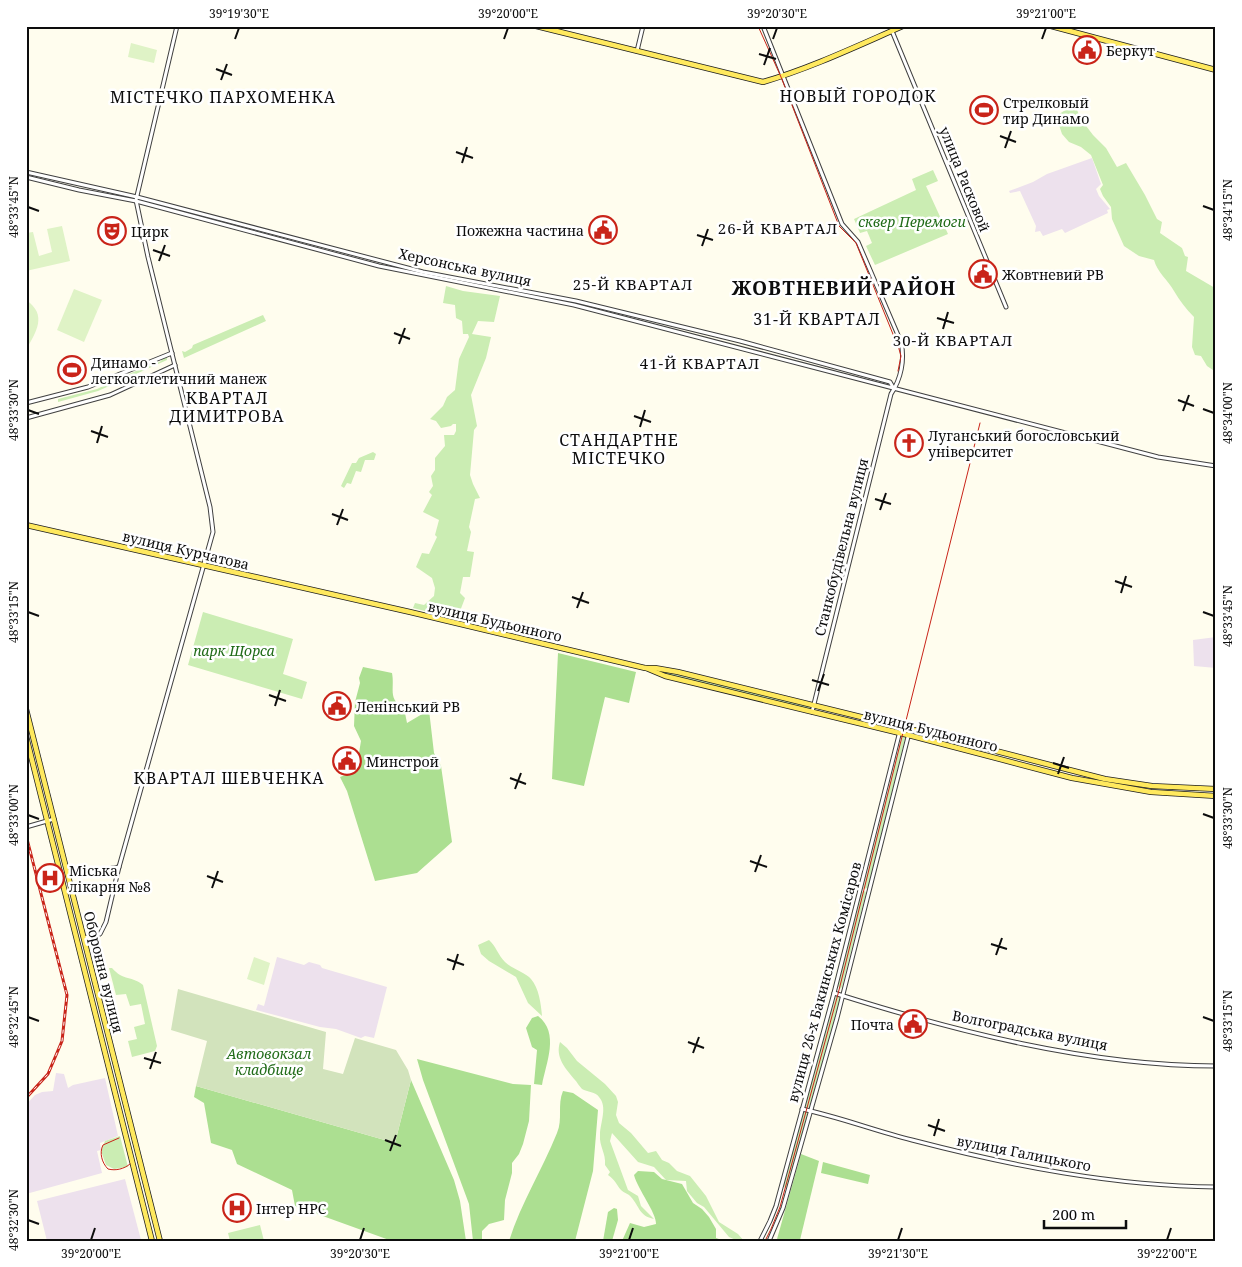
<svg xmlns="http://www.w3.org/2000/svg" width="1242" height="1267" font-family="'Noto Serif',serif">
<style>
.industrial{fill:#ede1ed}
.green{fill:#cbedb3}
.forest{fill:#acdf91}
.cemetery{fill:#d2e3bc}
.pitch{fill:#dff3c6}
.lines{fill:none;stroke-linecap:round;stroke-linejoin:round}
.minor-casing{stroke:#404040;stroke-width:5}
.major-casing{stroke:#1e1e1e;stroke-width:6}
.minor{stroke:#fff;stroke-width:3}
.major{stroke:#ffe95e;stroke-width:4.5}
.tram{stroke:#c92419;stroke-width:1}
.rail-casing{stroke:#c92419;stroke-width:3}
.rail{stroke:#fff;stroke-width:1;stroke-dasharray:4;stroke-linecap:butt}
.ticks{fill:none;stroke:#0d0d0d;stroke-width:2}
.labels{text-anchor:middle;dominant-baseline:central;stroke-width:5;stroke-linejoin:round;paint-order:stroke}
.poi-label{font-size:14px;fill:#0d0d0d;stroke:#fff;text-anchor:start}
.street-label{font-size:14px;fill:#0d0d0d;stroke:#fff}
.park-label{font-size:14px;font-style:italic;fill:#206b18;stroke:#fff}
.neighbourhood-label{font-size:15px;letter-spacing:1px;fill:#0d0d0d;stroke:#fff}
.quarter-label{font-size:16px;letter-spacing:1px;fill:#0d0d0d;stroke:#fff}
.district-label{font-size:19px;font-weight:bold;letter-spacing:1px;fill:#0d0d0d;stroke:#fff}
.neatline{fill:none;stroke:#0d0d0d;stroke-width:2}
.ticks-label{font-size:12px;text-anchor:middle;fill:#0d0d0d}
</style>
<rect width="100%" height="100%" fill="#fffdee"/>
<g class="industrial">
<path d="M1092,158L1101,184L1096,189L1099,196L1110,209L1107,210L1108,213L1065,233L1062,229L1043,236L1040,231L1035,232L1036,226L1020,191L1010,193L1009,191L1033,182L1047,174Z"/>
<path d="M1216,637V668L1194,666L1193,640Z"/>
<path d="M277,957L304,965L309,962L320,965L322,968L387,987L374,1038L365,1036L361,1038L336,1029L320,1027L256,1010L258,1004L264,1006Z"/>
<path d="M56,1073L64,1074L68,1088L73,1085L105,1078L118,1136L100,1143L101,1150L97,1151L102,1173L26,1194V1105L35,1095L42,1092L53,1091Z"/>
<path d="M125,1179L141,1240L47,1241L37,1201Z"/>
</g>
<g class="green">
<path d="M1075,104L1080,118L1093,135L1106,148L1117,167L1126,163L1145,195L1157,219L1162,222L1160,233L1182,248L1185,256L1188,257L1186,271L1215,288L1216,372L1207,366L1201,356L1195,355L1192,347L1194,317C1186,309 1180,301 1174,291C1168,280 1157,272 1154,260L1139,256L1124,246L1112,219L1111,207L1103,196L1100,189L1103,185L1091,155L1081,147L1069,142L1062,134L1056,116Z"/>
<path d="M933,170L938,181L926,186L948,234L875,265L866,246L872,243L867,231L860,233L854,219L916,190L912,179Z"/>
<path d="M446,286L463,291L500,296L494,322L478,321L472,334L491,337L486,358L471,395L477,426L474,430L470,475L473,484L480,498L475,499L469,527L471,532L467,551L474,552L470,577H463L460,593L465,598L457,619L413,608L415,603L424,605L434,596L435,588L432,578L416,567L422,553L429,554L437,537L435,535L439,520L423,512L432,495L429,492L433,486L431,476L435,470V458L445,446L444,435H454L456,431V424H453L451,426L441,428L436,421L430,419L443,406L447,397L455,390L459,359L469,337L468,334H463L462,321L456,318L455,305L443,303Z"/>
<path d="M263,315L266,321L184,358L182,351L185,352L192,348L193,345Z"/>
<path d="M167,357V360L98,391L58,402V399L97,389L153,363V365L161,361L162,358Z"/>
<path d="M373,452L376,454L374,460H365L361,472L356,471L351,484L347,483L344,488L341,486L352,463H356L359,458Z"/>
<path d="M203,612L293,639L283,674L307,682L302,699L188,665Z"/>
<path d="M652,669L809,706L810,708L808,709L672,676Z"/>
<path d="M902,736H904L905,739L868,888L863,889Z"/>
<path d="M865,891L866,893L842,987L840,989L838,986L862,892Z"/>
<path d="M489,940C496,946 498,955 505,962C512,969 526,973 531,979C539,988 541,1004 542,1016L528,1003L516,977L489,961L481,954L478,945Z"/>
<path d="M109,968H112C123,981 133,976 143,985L157,1046L155,1051L132,1057L128,1041L137,1039L134,1027L145,1024L141,1004L130,1006L126,994L116,995Z"/>
<path d="M836,996L840,997V999L810,1107L806,1108L805,1106Z"/>
<path d="M560,1042L567,1048L577,1061L605,1084L616,1096L618,1102L616,1115L619,1123L631,1133L648,1153L656,1151L662,1160L669,1163L677,1171L690,1176L706,1196L719,1222L738,1234L744,1241H738L729,1237L704,1207L697,1203L687,1191L686,1181L666,1180L654,1167L638,1162L612,1133L610,1141L628,1190L638,1196L641,1206L654,1219C639,1216 640,1207 631,1197C629,1194 624,1193 621,1190C616,1184 616,1181 608,1175L610,1172L605,1165C606,1153 599,1146 600,1135C600,1123 608,1107 599,1097C596,1092 587,1092 582,1089C579,1086 577,1082 575,1080C565,1068 555,1057 560,1042Z"/>
<path d="M804,1111L808,1112L788,1186L785,1188L783,1184Z"/>
<path d="M120,1136L128,1167L114,1169L106,1165L101,1151L105,1141Z"/>
<path d="M260,1225L264,1241H230L228,1233Z"/>
</g>
<g class="forest">
<path d="M558,653L636,672L629,703L605,697L584,786L552,779Z"/>
<path d="M363,667L392,673C395,689 387,699 404,708L407,723L429,710L434,753L441,766L452,842L417,873L375,881L347,791L340,777L356,771L361,741L354,726L355,702L360,683L359,678Z"/>
<path d="M538,1016C560,1033 546,1063 542,1085L534,1084L537,1050L532,1047L526,1028L532,1018Z"/>
<path d="M417,1059L513,1084L531,1085L529,1121L523,1144L519,1154L512,1163V1173L505,1200L504,1220L489,1224L482,1231V1241H473L469,1204L423,1080Z"/>
<path d="M411,1080L454,1180L460,1201L466,1241H392L295,1206L292,1190L237,1164L232,1150L211,1143L204,1103L194,1097L196,1086L395,1143Z"/>
<path d="M563,1091L573,1093L598,1110L593,1171L575,1241H509C521,1203 542,1170 557,1133C563,1119 557,1105 563,1091Z"/>
<path d="M801,1154L819,1161L800,1240L780,1241L777,1239Z"/>
<path d="M823,1162L870,1175L868,1184L821,1173Z"/>
<path d="M638,1171L654,1172L662,1179L682,1184L693,1203L702,1209L709,1217L716,1229V1238L725,1241H622L630,1223L644,1227L656,1224C656,1212 638,1190 634,1175Z"/>
<path d="M614,1208L617,1209L618,1220L612,1241H603L608,1212Z"/>
</g>
<path class="cemetery" d="M178,989L326,1032L323,1069L343,1074L355,1038L396,1050L408,1070L411,1080L395,1143L196,1086L207,1041L171,1030Z"/>
<g class="pitch">
<path d="M131,43L157,50L154,63L128,57Z"/>
<path d="M62,226L70,261L26,271V233L33,232L39,256L52,252L47,229Z"/>
<path d="M74,289L102,300L84,342L57,330Z"/>
<path d="M26,300C48,315 36,332 26,350Z"/>
<path d="M254,957L270,963L264,985L247,979Z"/>
</g>
<g class="lines">
<defs>
<g id="minor">
<path d="M763,26L842,224L858,242L901,342C905,360 901,379 891,394L812,712"/>
<path d="M892,31L1006,307"/>
<path d="M637,51L643,26"/>
<path d="M26,172L137,197L423,272L576,301L740,341L890,382L894,389"/>
<path d="M26,177L79,190L136,201L379,266L574,305L1158,457L1216,466"/>
<path d="M26,403L88,387L172,353"/>
<path d="M26,418L110,395L175,365"/>
<path d="M26,827L54,819"/>
<path d="M68,876L119,867"/>
<path d="M84,938L100,934L106,922L119,867L213,532L210,507L148,257L136,200L177,26"/>
<path d="M834,993C954,1031 1089,1066 1216,1066"/>
<path d="M802,1109C840,1117 875,1131 912,1140C1012,1166 1113,1186 1216,1187"/>
<path d="M760,1241L770,1221L776,1206L834,993L901,727"/>
<path d="M769,1241L783,1208L837,1018L910,729"/>
</g>
<g id="major">
<path d="M536,26L763,82C811,68 857,46 903,26"/>
<path d="M1051,26L1216,70"/>
<path d="M26,525L410,612L645,668H655L678,672L910,729L1105,779L1152,786L1216,789"/>
<path d="M646,668L665,676L912,736L1072,778L1151,792L1216,796"/>
<path d="M26,709L160,1241"/>
<path d="M26,736L152,1241"/>
</g>
</defs>
<use href="#minor" class="minor-casing"/>
<use href="#major" class="major-casing"/>
<use href="#minor" class="minor"/>
<use href="#major" class="major"/>
<g class="tram">
<path d="M758,26L781,77L839,226L856,243L899,349L901,356L898,371"/>
<path d="M119,1138L103,1145C99,1153 102,1163 108,1169C116,1171 124,1169 130,1164"/>
<path d="M765,1241L771,1229L780,1207L838,994L980,423"/>
</g>
<defs>
<path id="rail" d="M26,835L67,995L62,1041L48,1074L26,1098"/>
</defs>
<use href="#rail" class="rail-casing"/>
<use href="#rail" class="rail"/>
</g>
<path class="ticks" d="M235,39L239,28M504,39L508,28M773,39L777,28M1042,39L1046,28M759,54L776,59M764,65L770,48M216,69L232,75M221,80L227,64M1000,136L1016,142M1005,148L1011,131M456,152L473,158M462,163L467,147M1203,206L1214,210M28,207L39,211M697,235L713,240M702,246L708,229M153,250L170,256M159,261L165,245M937,318L954,323M943,329L948,312M394,333L410,339M399,344L405,328M1178,400L1194,406M1203,409L1214,413M28,410L39,414M1183,411L1189,395M634,416L651,422M640,427L645,410M91,431L108,437M97,443L102,426M875,499L891,504M880,510L886,493M332,514L348,520M337,525L343,509M1115,581L1132,587M1121,593L1126,576M572,597L589,603M577,608L583,592M28,612L39,616M1203,612L1214,616M812,680L829,685M818,691L824,674M269,695L286,701M275,706L280,690M1053,763L1069,768M1058,774L1064,757M510,778L526,784M515,789L521,773M1203,814L1214,818M28,815L39,819M750,861L767,867M755,872L761,855M207,876L223,882M212,888L218,871M991,944L1007,949M996,955L1002,938M447,959L464,965M453,970L458,954M28,1017L39,1021M1203,1017L1214,1021M688,1042L704,1048M693,1053L699,1037M144,1058L161,1063M150,1069L156,1052M928,1125L945,1131M934,1136L939,1119M385,1140L401,1146M390,1151L396,1135M28,1220L39,1224M91,1240L95,1228M360,1240L364,1228M629,1240L633,1228M898,1240L902,1228M1167,1240L1171,1228"/>
<defs>
<symbol id="civic-ring" viewBox="-11 -11 22 22"><circle r="9.5" fill="#fff" stroke="#c92419" stroke-width="1.5"/><path d="M-.6-6.5H3V-4.5H.6V-3L4-1V1h2V6H-6V1h2V-1L-.6-3ZM-1.2 2.5V6h2.4V2.5Z" fill="#c92419"/></symbol>
<symbol id="stadium-ring" viewBox="-11 -11 22 22"><circle r="9.5" fill="#fff" stroke="#c92419" stroke-width="1.5"/><path d="M0-5a6.5 5 0 1 0 0 10a6.5 5 0 1 0 0-10ZM-3.5-1.8h7v3.6h-7Z" fill="#c92419"/></symbol>
<symbol id="theatre-ring" viewBox="-11 -11 22 22"><circle r="9.5" fill="#fff" stroke="#c92419" stroke-width="1.5"/><path d="M-5-5.5Q0-4 5-5.5V0Q5 5 0 6Q-5 5-5 0ZM-3.3-2.5H-1v1.5H-3.3ZM1-2.5H3.3v1.5H1ZM-2.8 1Q0 5.5 2.8 1Z" fill="#c92419"/></symbol>
<symbol id="church-ring" viewBox="-11 -11 22 22"><circle r="9.5" fill="#fff" stroke="#c92419" stroke-width="1.5"/><path d="M-1.2-6h2.4v3.5h3.3v2.4h-3.3V6h-2.4V-.1h-3.3v-2.4h3.3Z" fill="#c92419"/></symbol>
<symbol id="hospital-ring" viewBox="-11 -11 22 22"><circle r="9.5" fill="#fff" stroke="#c92419" stroke-width="1.5"/><path d="M-5-5h3v3.5h4V-5h3V5h-3V1.5h-4V5h-3Z" fill="#c92419"/></symbol>
</defs>
<g fill-rule="evenodd">
<use href="#civic-ring" x="1071" y="34" width="32" height="32"/>
<use href="#stadium-ring" x="968" y="94" width="32" height="32"/>
<use href="#civic-ring" x="587" y="214" width="32" height="32"/>
<use href="#theatre-ring" x="96" y="215" width="32" height="32"/>
<use href="#civic-ring" x="967" y="258" width="32" height="32"/>
<use href="#stadium-ring" x="56" y="354" width="32" height="32"/>
<use href="#church-ring" x="893" y="427" width="32" height="32"/>
<use href="#civic-ring" x="321" y="690" width="32" height="32"/>
<use href="#civic-ring" x="331" y="745" width="32" height="32"/>
<use href="#hospital-ring" x="34" y="862" width="32" height="32"/>
<use href="#civic-ring" x="897" y="1008" width="32" height="32"/>
<use href="#hospital-ring" x="221" y="1192" width="32" height="32"/>
</g>
<g class="labels">
<g class="poi-label">
<text x="1106" y="50">Беркут</text>
<text x="1003" y="102">Стрелковый<tspan x="1003" dy="16">тир Динамо</tspan></text>
<text x="584" y="230" text-anchor="end">Пожежна частина</text>
<text x="131" y="231">Цирк</text>
<text x="1002" y="274">Жовтневий РВ</text>
<text x="91" y="362">Динамо -<tspan x="91" dy="16">легкоатлетичний манеж</tspan></text>
<text x="928" y="435">Луганський богословський<tspan x="928" dy="16">університет</tspan></text>
<text x="356" y="706">Ленінський РВ</text>
<text x="366" y="761">Минстрой</text>
<text x="69" y="870">Міська<tspan x="69" dy="16">лікарня №8</tspan></text>
<text x="894" y="1024" text-anchor="end">Почта</text>
<text x="256" y="1208">Інтер НРС</text>
</g>
<g class="street-label">
<text transform="translate(965 179) rotate(68)">улица Расковой</text>
<text transform="translate(465 267) rotate(12)">Херсонська вулиця</text>
<text transform="translate(841 547) rotate(-76)">Станкобудівельна вулиця</text>
<text transform="translate(186 550) rotate(13)">вулиця Курчатова</text>
<text transform="translate(495 621) rotate(13)">вулиця Будьонного</text>
<text transform="translate(931 730) rotate(14)">вулиця Будьонного</text>
<text transform="translate(104 972) rotate(76)">Оборонна вулиця</text>
<text transform="translate(824 982) rotate(-75)">вулиця 26-х Бакинських Комісаров</text>
<text transform="translate(1030 1030) rotate(11)">Волгоградська вулиця</text>
<text transform="translate(1024 1153) rotate(11)">вулиця Галицького</text>
</g>
<g class="park-label">
<text x="912" y="221">сквер Перемоги</text>
<text x="234" y="650">парк Щорса</text>
<text x="269" y="1053">Автовокзал<tspan x="269" dy="16">кладбище</tspan></text>
</g>
<g class="neighbourhood-label">
<text x="778" y="228">26-Й КВАРТАЛ</text>
<text x="633" y="284">25-Й КВАРТАЛ</text>
<text x="953" y="340">30-Й КВАРТАЛ</text>
<text x="700" y="363">41-Й КВАРТАЛ</text>
</g>
<g class="quarter-label">
<text x="858" y="96">НОВЫЙ ГОРОДОК</text>
<text x="223" y="97">МІСТЕЧКО ПАРХОМЕНКА</text>
<text x="817" y="319">31-Й КВАРТАЛ</text>
<text x="227" y="398">КВАРТАЛ<tspan x="227" dy="18">ДИМИТРОВА</tspan></text>
<text x="619" y="440">СТАНДАРТНЕ<tspan x="619" dy="18">МІСТЕЧКО</tspan></text>
<text x="229" y="778">КВАРТАЛ ШЕВЧЕНКА</text>
</g>
<g class="district-label">
<text x="844" y="288">ЖОВТНЕВИЙ РАЙОН</text>
</g>
</g>
<rect width="1242" height="1267" fill="none" stroke="#ffffff" stroke-width="55"/>
<path d="M1044 1220v8h82v-8" fill="none" stroke="#0d0d0d" stroke-width="2.5"/>
<text x="1052" y="1220" font-size="15" fill="#0d0d0d" stroke="#ffffff" stroke-width="4" paint-order="stroke">200 m</text>
<rect x="28" y="28" width="1186" height="1212" class="neatline"/>
<g class="ticks-label">
<text x="239" y="18">39°19'30"E</text>
<text x="508" y="18">39°20'00"E</text>
<text x="777" y="18">39°20'30"E</text>
<text x="1046" y="18">39°21'00"E</text>
<text transform="translate(14 207) rotate(-90)" y="4">48°33'45"N</text>
<text transform="translate(1228 210) rotate(-90)" y="4">48°34'15"N</text>
<text transform="translate(14 410) rotate(-90)" y="4">48°33'30"N</text>
<text transform="translate(1228 413) rotate(-90)" y="4">48°34'00"N</text>
<text transform="translate(14 612) rotate(-90)" y="4">48°33'15"N</text>
<text transform="translate(1228 616) rotate(-90)" y="4">48°33'45"N</text>
<text transform="translate(14 815) rotate(-90)" y="4">48°33'00"N</text>
<text transform="translate(1228 818) rotate(-90)" y="4">48°33'30"N</text>
<text transform="translate(14 1017) rotate(-90)" y="4">48°32'45"N</text>
<text transform="translate(1228 1021) rotate(-90)" y="4">48°33'15"N</text>
<text transform="translate(14 1220) rotate(-90)" y="4">48°32'30"N</text>
<text x="91" y="1258">39°20'00"E</text>
<text x="360" y="1258">39°20'30"E</text>
<text x="629" y="1258">39°21'00"E</text>
<text x="898" y="1258">39°21'30"E</text>
<text x="1167" y="1258">39°22'00"E</text>
</g>
</svg>
